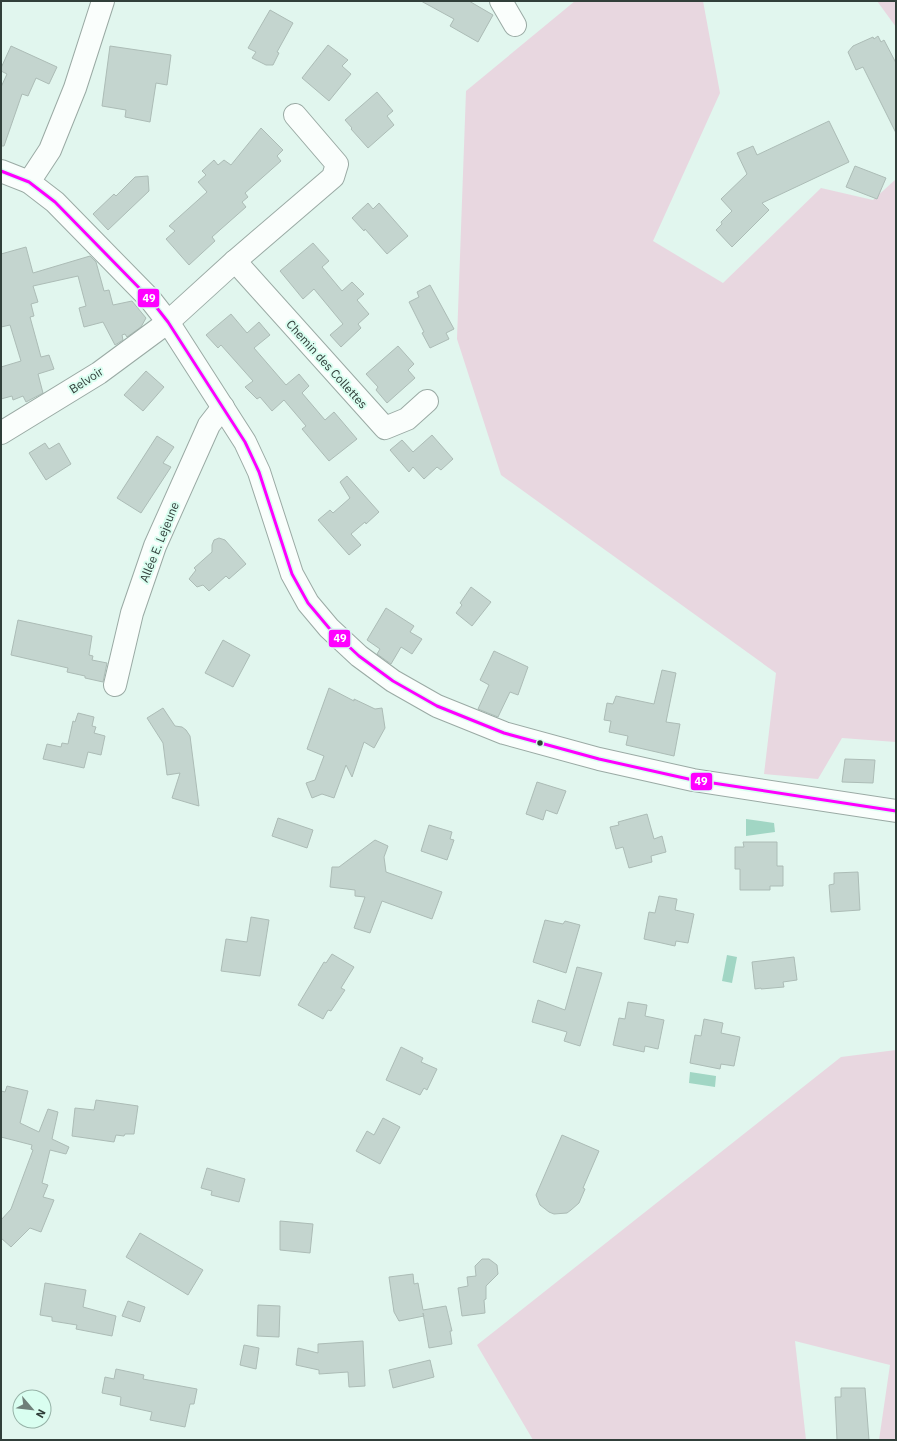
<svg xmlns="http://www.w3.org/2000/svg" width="897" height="1441" font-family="'IBM Plex Sans',sans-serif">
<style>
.green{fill:#e8d7e0}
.water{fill:#a1d6c4}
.building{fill:#c4d5cf;stroke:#acbcb6}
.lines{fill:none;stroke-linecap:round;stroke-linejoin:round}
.street-casing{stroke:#9aaaa4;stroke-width:24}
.street{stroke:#fafefc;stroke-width:22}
.bus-1-casing{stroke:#d9fef0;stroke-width:6}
.bus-1{stroke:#f0f;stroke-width:3}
.bus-dot{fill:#313f3a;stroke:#d9fef0;stroke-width:1.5}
.labels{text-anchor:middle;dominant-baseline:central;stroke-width:4;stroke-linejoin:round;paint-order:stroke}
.street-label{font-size:12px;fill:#313f3a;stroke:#d9fef0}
.line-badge{stroke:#d9fef0;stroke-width:1.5}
.badge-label{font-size:11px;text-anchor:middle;font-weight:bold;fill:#fff}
</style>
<rect width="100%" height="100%" fill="#e1f6ee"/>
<g class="green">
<path d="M575,1H703L720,93L653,241L723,283L821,188L873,200L896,179V742L842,738L818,779L764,774L776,673L501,475L457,339L466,91Z"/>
<path d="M877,1H896V27Z"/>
<path d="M896,1050V1440H879L890,1365L795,1341L806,1440H533L477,1345L841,1057Z"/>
</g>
<g class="water">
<path d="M746,819L774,823L775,832L746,836Z"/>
<path d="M727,955L737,957L732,983L722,981Z"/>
<path d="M690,1072L716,1076L715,1087L689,1083Z"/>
</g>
<g class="building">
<path d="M421,1H469L493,15L478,42L450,26L454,19Z"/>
<path d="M270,10L293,23L277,52L279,53L273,65H266L252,58L256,52L248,48Z"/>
<path d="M878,36L881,42L884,40L896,63V133L863,67L856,70L848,52L853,46L873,37L874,39Z"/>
<path d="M328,45L348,60L342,66L351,74L329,101L302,78Z"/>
<path d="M11,46L57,67L49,84L36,78L28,96L22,94L4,146H1V87L7,74L1,71V68Z"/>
<path d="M110,46L171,55L167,85L156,83L150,122L125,117L126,110L102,106Z"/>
<path d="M377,92L393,111L387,116L394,125L368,148L351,129L352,128L345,120Z"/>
<path d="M829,121L849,162L762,203L769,210L732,247L716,230L722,224L721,222L732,211L721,199L747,174L737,153L753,146L757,155Z"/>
<path d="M261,128L283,150L277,156L281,161L245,193L248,197L242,202L246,207L212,237L215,241L189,265L166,239L175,231L169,226L207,192L198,182L206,175L202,171L214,160L218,165L224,160L231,165Z"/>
<path d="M855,166L886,178L877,199L846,187Z"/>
<path d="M148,176L149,191L108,230L93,214L114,194L116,196L135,177Z"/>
<path d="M368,203L373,209L379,203L408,236L387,254L365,229L364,231L352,218Z"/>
<path d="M313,243L329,261L322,267L342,291L352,282L364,294L357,300L369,314L358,324L361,328L341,347L330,335L343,324L314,289L303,299L280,271Z"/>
<path d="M26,247L33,273L90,256L96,262L104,291L109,290L113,305L132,301L146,318L141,327L127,337L125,334L122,335L123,340L115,345L103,322L84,327L79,308L86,306L78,276L33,286L38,302L31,304L34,316L30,317L41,357L49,355L54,369L38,374L43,393L26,402L23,396L13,400L12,396L1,399V367L21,361L10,325L1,327V254Z"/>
<path d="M430,285L454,329L446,333L449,339L430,348L422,333L424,332L409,302L419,297L417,292Z"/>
<path d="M231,314L247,333L259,322L270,335L254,348L286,385L299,374L309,386L302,393L325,420L334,412L357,439L329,461L302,429L306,426L284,400L272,411L260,397L257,399L245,387L253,381L221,345L218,348L206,335Z"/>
<path d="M398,346L414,364L408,370L415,378L387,403L376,390L378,387L366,374Z"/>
<path d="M146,371L164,387L143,411L124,395Z"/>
<path d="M432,435L453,459L441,470L437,467L424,479L413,467L409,472L390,450L402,440L413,452Z"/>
<path d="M157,436L174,447L163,463L171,467L141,513L117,498Z"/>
<path d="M45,443L49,449L59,443L71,464L46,480L29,453Z"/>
<path d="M347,476L379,512L366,524L365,522L351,534L361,545L349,555L318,520L330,510L333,513L350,498L340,482Z"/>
<path d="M219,538L225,540L246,564L229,579L226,576L209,591L203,585L197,587L189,579L196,570L194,568L212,552V545L214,540Z"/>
<path d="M471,587L491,602L472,626L456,613L462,605L460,603Z"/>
<path d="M386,608L414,626L410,632L422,639L412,654L401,647L391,664L377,654L380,649L367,640Z"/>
<path d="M18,620L92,636L89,655L93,656L92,660L107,663L103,682L85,678V676L67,672L68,668L11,655Z"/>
<path d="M223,640L250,655L233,687L205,673Z"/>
<path d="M494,651L528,667L518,695L510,692L498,717L478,709L489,685L480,680Z"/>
<path d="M662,670L676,673L666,722L680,724L674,756L626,745L628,736L609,732L611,721L604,720L607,703L613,704L616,696L654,704Z"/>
<path d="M329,688L354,701V699L375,709L382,708L385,728L374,748L364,742L352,777L346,765L334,798L322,794L312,798L306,783L315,780L324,756L307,749Z"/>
<path d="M163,708L175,726L182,727L186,730L190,736L199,806L172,798L180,773L167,775L163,743L147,718Z"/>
<path d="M78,713L94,717L92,726L96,727L94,733L105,736L101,755L88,752L84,768L43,759L47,744L61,747L62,743L68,744L73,721L75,722Z"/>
<path d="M845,759L875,760L873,783L842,782Z"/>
<path d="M537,782L566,791L557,814L546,810L543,820L526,814Z"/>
<path d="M647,814L654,839L662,836L666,852L651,856L652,862L629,868L623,847L616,849L610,827L619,825L618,822Z"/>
<path d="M278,818L313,830L307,848L272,836Z"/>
<path d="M429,825L452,832L450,839L454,840L447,860L421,851Z"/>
<path d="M375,840L388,846L384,857L386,872L442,892L432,919L382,901L370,933L354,928L365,897L355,896V890L330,887L332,867H339Z"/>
<path d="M743,842H777V866H783V886H770V890H740V869H735V847H744Z"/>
<path d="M858,872L860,910L831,912L829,885L834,884V873Z"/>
<path d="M659,896L677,899L675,910L694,914L688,943L676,941L675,946L644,939L649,912L655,913Z"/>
<path d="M251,917L269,920L260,976L221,971L226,939L247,942Z"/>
<path d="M545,920L563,924L565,921L580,925L566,973L533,962Z"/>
<path d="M332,954L354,967L341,988L345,990L331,1011L328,1010L323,1019L298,1005L324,962L326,963Z"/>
<path d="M794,957L797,980L783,982L784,987L761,989V988L755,989L752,962Z"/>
<path d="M577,967L602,973L580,1046L564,1041L567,1032L532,1022L538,1000L565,1010Z"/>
<path d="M628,1002L647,1005L645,1016L664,1020L658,1049L645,1046L644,1052L613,1045L619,1018L625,1019Z"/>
<path d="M704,1019L723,1023L721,1033L740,1037L734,1066L721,1064L720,1069L690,1063L695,1035L701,1036Z"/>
<path d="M401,1047L423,1058L421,1062L437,1069L427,1090L424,1088L420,1095L386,1080Z"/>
<path d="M7,1086L28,1091L20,1123L39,1132L48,1109L58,1112L52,1139L69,1147L66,1154L50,1150L42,1183L48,1185L43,1197L54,1200L41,1232L30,1228L11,1247L1,1238V1220L11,1209L33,1150L31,1149L32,1145L1,1137V1091L5,1092Z"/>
<path d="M96,1100L138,1106L134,1134H125L124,1136L116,1135L114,1142L72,1136L75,1108L94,1110Z"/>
<path d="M383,1118L400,1127L380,1164L356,1151L367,1131L374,1135Z"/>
<path d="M562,1135L599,1151L583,1188L585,1189L579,1203L571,1210L567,1213L554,1214L549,1212L540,1205L536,1195Z"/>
<path d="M207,1168L245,1179L239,1202L211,1195L212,1191L201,1188Z"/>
<path d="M280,1221L313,1224L310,1253L280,1250Z"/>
<path d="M140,1233L203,1270L188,1295L126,1257Z"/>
<path d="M482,1259H489L497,1265L498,1274L486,1286V1299L484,1300L485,1313L462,1316L458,1288L468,1286L467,1277L476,1276L475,1266Z"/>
<path d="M413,1274L414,1284L418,1283L423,1310L446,1306L452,1331H450L452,1344L429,1348L423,1313L424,1316L399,1321L394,1312L389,1277Z"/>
<path d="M45,1283L86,1290L83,1307L116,1316L112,1336L76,1329L77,1325L52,1321V1317L40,1315Z"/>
<path d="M128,1301L145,1307L140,1322L122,1316Z"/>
<path d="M258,1305L280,1306L279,1337L257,1336Z"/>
<path d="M363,1341L365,1386L349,1387L348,1372L319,1374V1370L296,1365L298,1348L318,1353V1344Z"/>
<path d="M244,1345L259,1348L256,1369L240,1365Z"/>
<path d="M430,1360L434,1377L393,1388L389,1370Z"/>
<path d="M116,1369L144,1375L143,1379L197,1389L194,1404H190L185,1427L150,1420L152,1412L120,1405L121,1397L102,1393L105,1377L114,1379Z"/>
<path d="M841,1388H865L869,1440H837L835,1397H841Z"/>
</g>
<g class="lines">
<defs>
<g id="street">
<path d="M501,1L515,25"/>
<path d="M1,171L29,182L55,202L150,299L168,322L245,442L259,472L292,574L308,603L329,628L359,656L393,681L437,706L504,733L599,759L693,780L896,811"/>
<path d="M29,182L50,150L75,88L103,1"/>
<path d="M235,261L385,428L407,419L427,401"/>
<path d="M1,433L99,373L168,322L235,261L333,177L337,164L295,115"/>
<path d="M115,685L132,613L155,546L209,425L223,407"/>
</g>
</defs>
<use href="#street" class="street-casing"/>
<use href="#street" class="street"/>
<defs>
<path id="bus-1" d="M1,171L29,182L55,202L150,299L168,322L245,442L259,472L292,574L308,603L329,628L359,656L393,681L437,706L504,733L599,759L693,780L896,811"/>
</defs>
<use href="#bus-1" class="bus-1-casing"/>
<use href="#bus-1" class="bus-1"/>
</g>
<circle class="bus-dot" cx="540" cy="743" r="3.5"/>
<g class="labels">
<g class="street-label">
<text transform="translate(327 364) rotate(48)">Chemin des Collettes</text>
<text transform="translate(86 380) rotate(-33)">Belvoir</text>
<text transform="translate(159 542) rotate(-68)">Allée E. Lejeune</text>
</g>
</g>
<g class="line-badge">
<rect x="137" y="288" width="23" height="20" rx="4" fill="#f0f"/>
<rect x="328" y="629" width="23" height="19" rx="4" fill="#f0f"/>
<rect x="690" y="772" width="23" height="19" rx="4" fill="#f0f"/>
</g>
<g class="badge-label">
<text x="149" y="302">49</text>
<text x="340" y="642">49</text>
<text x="701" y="785">49</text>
</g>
<rect width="897" height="1441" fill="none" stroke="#313f3a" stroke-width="4"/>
<g transform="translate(32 1409) rotate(118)"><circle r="19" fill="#d9fef0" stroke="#96b2a7"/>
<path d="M0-3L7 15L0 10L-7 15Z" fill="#6f7f79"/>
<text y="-6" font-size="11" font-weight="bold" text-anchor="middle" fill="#313f3a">N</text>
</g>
</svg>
